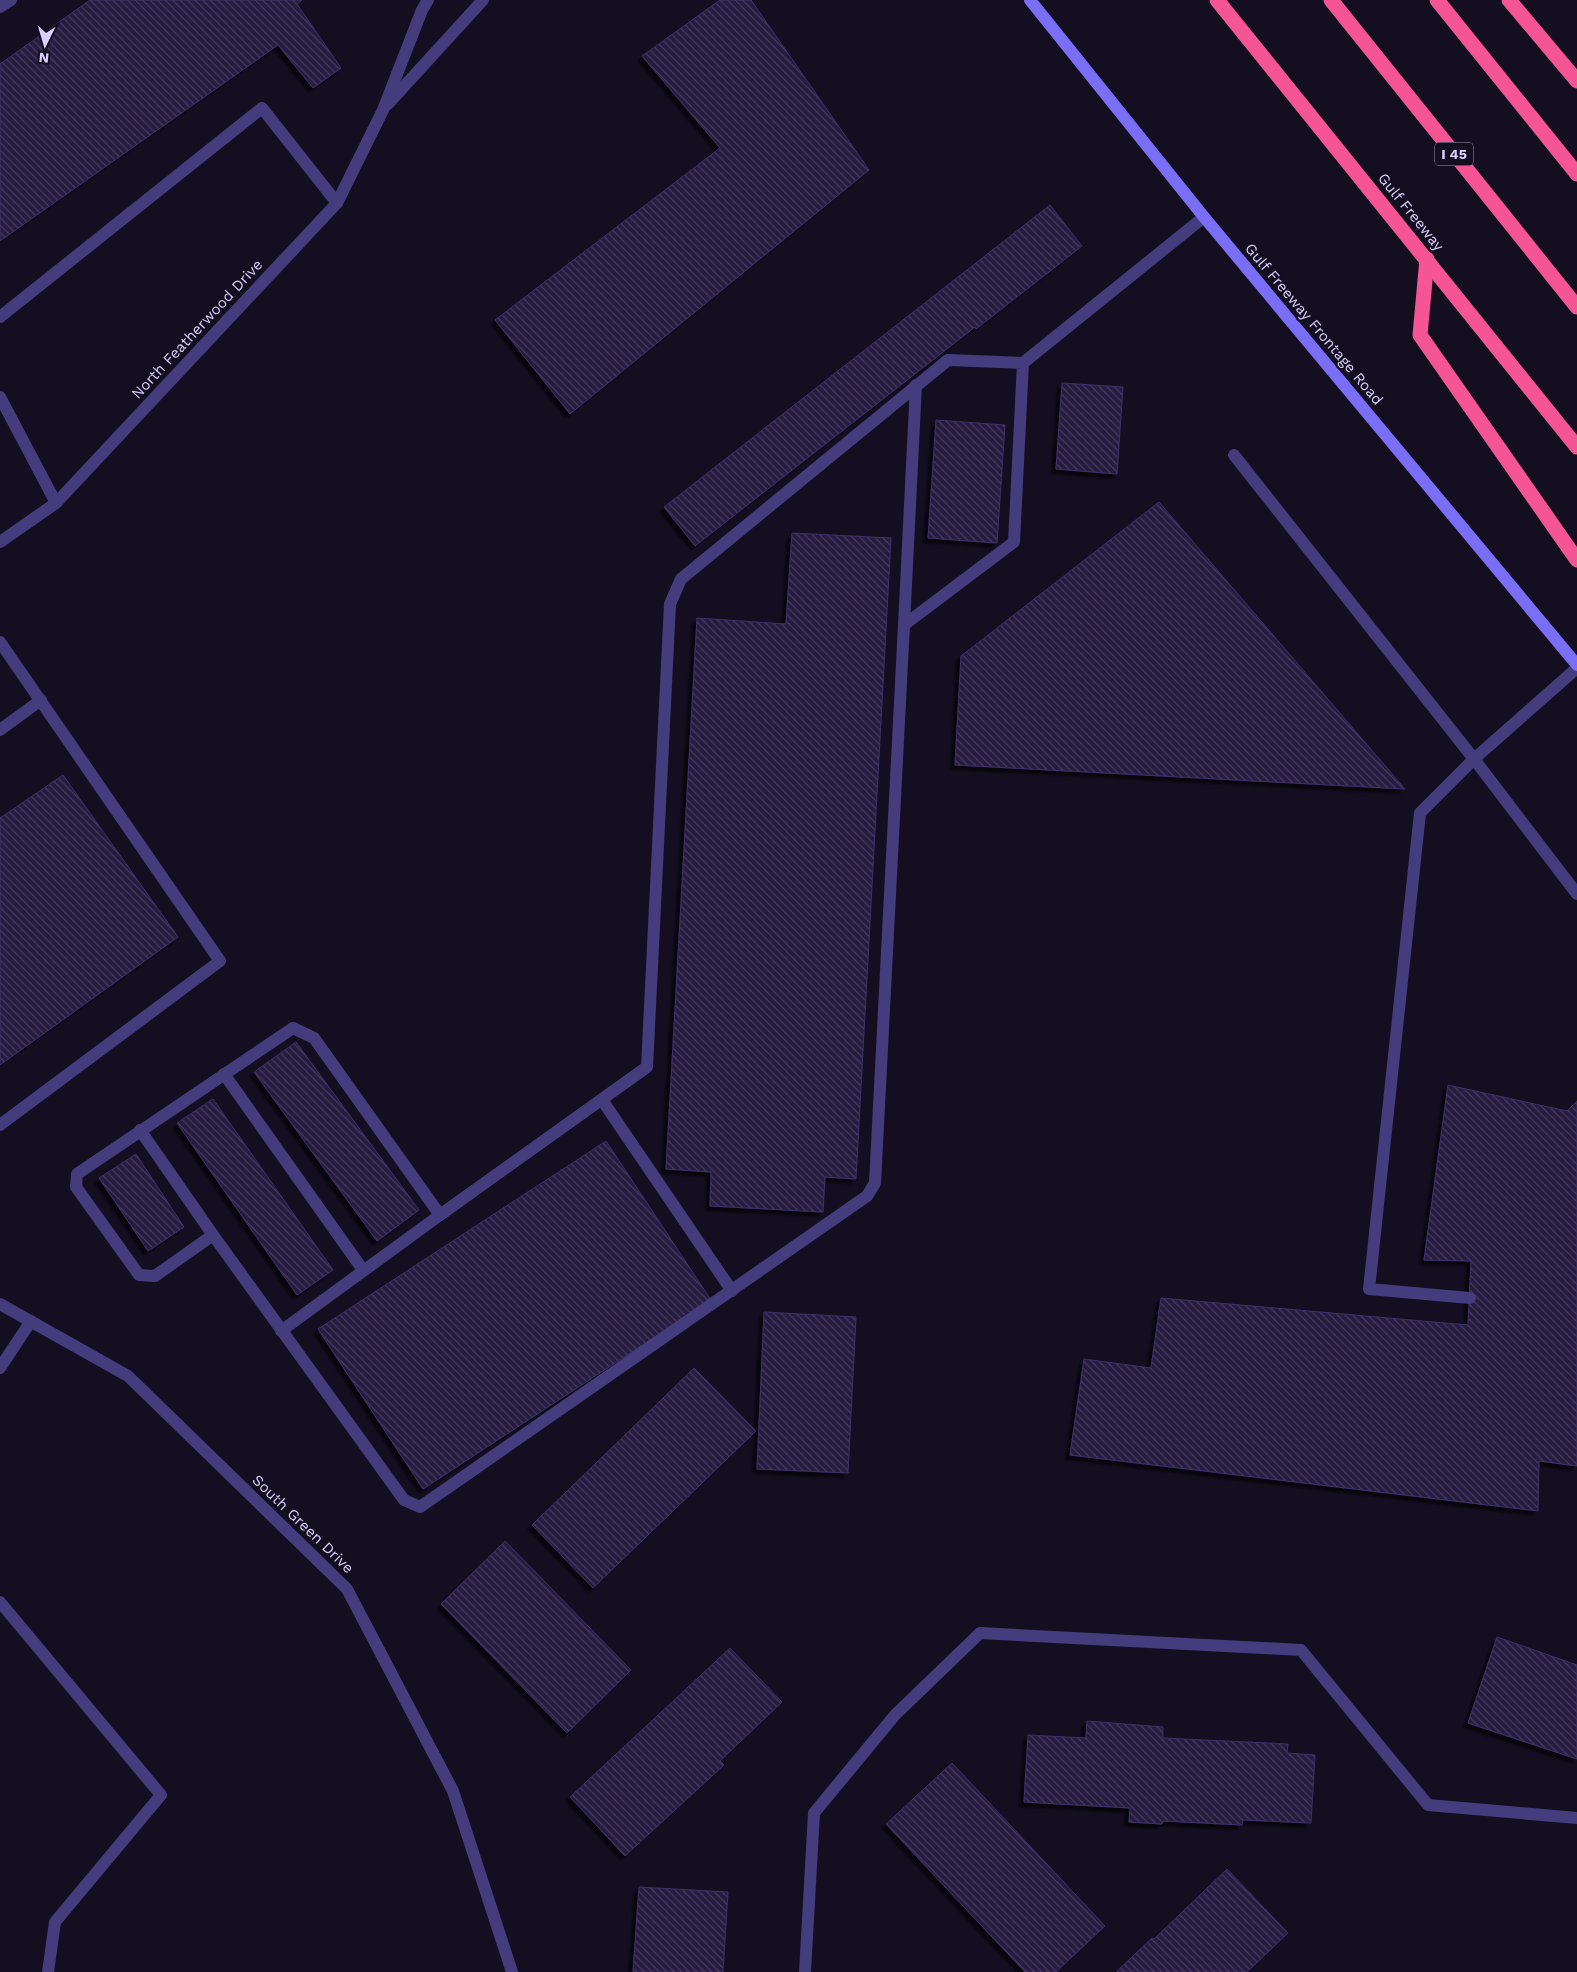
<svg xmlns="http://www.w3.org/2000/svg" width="1577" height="1972" font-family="'Work Sans',sans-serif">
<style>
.building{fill:url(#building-back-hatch);stroke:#3f2f6b;filter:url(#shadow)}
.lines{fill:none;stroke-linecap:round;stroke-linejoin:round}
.lane{stroke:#443c7d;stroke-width:12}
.street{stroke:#443c7d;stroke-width:12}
.secondary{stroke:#7b6ef6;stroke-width:12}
.highway{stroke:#f55495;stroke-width:15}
.labels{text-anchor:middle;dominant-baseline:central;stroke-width:5;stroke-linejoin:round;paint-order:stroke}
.shield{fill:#130f21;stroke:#9e97ba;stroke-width:1}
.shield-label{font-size:14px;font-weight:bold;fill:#d9d1fc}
.street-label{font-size:15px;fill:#d9d1fc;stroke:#130f21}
</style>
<defs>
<pattern id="building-back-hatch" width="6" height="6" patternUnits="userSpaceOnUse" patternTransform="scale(1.25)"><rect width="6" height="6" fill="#261c41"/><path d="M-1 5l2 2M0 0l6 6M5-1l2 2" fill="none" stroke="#453c5d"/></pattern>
<filter id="shadow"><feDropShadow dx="-4.5" dy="4.5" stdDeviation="1" flood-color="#0009"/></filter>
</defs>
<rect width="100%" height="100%" fill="#130f21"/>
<g class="building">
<path d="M90,0H302L297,4L341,68L313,88L278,45L0,241V64Z"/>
<path d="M720,0H751L869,170L570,414L495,320L720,148L642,56Z"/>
<path d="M1050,205L1082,246L976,329L975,327L695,546L664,507Z"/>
<path d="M1062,383L1123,387L1117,474L1056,469Z"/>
<path d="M936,420L1005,425L997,543L928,538Z"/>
<path d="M1159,502L1405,789L955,765L961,656Z"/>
<path d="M792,533L891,538L856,1179L825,1177L823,1212L710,1206L711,1172L666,1169L697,618L786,624Z"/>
<path d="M63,775L178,937L0,1065V818Z"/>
<path d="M296,1042L419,1210L377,1241L254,1072Z"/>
<path d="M1448,1085L1567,1111L1577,1101V1466L1539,1461L1538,1511L1070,1455L1084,1359L1151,1368L1161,1298L1468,1325L1471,1261L1424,1260Z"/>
<path d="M213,1099L333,1270L297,1295L177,1123Z"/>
<path d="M606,1141L711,1300L423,1489L318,1329Z"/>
<path d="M136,1154L184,1227L148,1251L99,1178Z"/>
<path d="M764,1312L856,1317L848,1473L757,1469Z"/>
<path d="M694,1368L756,1431L593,1588L532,1525Z"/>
<path d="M505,1541L631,1670L567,1733L441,1604Z"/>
<path d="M1497,1637L1577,1665V1759L1468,1723Z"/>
<path d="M730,1648L782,1702L720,1761L724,1765L625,1856L570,1797Z"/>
<path d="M1087,1721L1163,1727V1738L1288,1744L1287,1753L1315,1755L1311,1823L1243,1820L1242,1825L1163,1821L1162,1824L1129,1822L1130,1808L1024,1802L1028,1735L1086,1738Z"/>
<path d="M952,1763L1105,1926L1056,1972H1025L886,1824Z"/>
<path d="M1227,1869L1288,1933L1247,1972H1116L1152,1938L1154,1939Z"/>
<path d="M639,1887L728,1892L723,1972H633Z"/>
</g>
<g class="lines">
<g class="lane">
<path d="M0,7L11,0"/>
<path d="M0,317L262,108L337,203"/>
<path d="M1023,363L1014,542L904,625L875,1183L867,1196L420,1507L404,1500L213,1235L155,1276L139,1275L76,1187L77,1174L293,1028L314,1038L440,1215L647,1067L670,604L681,579L948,360L1023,363L1204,217"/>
<path d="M0,397L56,503"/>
<path d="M1234,455L1474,759L1577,894"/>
<path d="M904,625L916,385"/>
<path d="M0,642L220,961L0,1125"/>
<path d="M0,730L41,700"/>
<path d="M224,1074L363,1270"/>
<path d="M602,1100L732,1291"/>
<path d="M140,1130L213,1235"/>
<path d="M1470,1298L1369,1289L1420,813L1474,759L1577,668"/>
<path d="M281,1331L440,1215"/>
<path d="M0,1368L31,1321"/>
<path d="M0,1602L161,1795L55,1922L48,1972"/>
<path d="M805,1972L814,1813L895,1715L980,1633L1301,1650L1428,1805L1577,1818"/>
</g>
<g class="street">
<path d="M388,104L483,0"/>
<path d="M0,542L56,503L337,203L383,110L422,10L428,0"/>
<path d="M0,1304L128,1376L347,1589L453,1791L512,1972"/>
</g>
<path class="secondary" d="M1030,0L1204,217L1577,665"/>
<g class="highway">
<path d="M1217,0L1577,447"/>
<path d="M1331,0L1577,307"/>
<path d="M1437,0L1577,174"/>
<path d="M1509,0L1577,81"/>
<path d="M1427,259L1420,335L1577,560"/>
</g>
</g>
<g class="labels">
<rect class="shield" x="1435" y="142.5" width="38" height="23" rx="4"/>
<g class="shield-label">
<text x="1454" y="154">I 45</text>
</g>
<g class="street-label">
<text transform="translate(1411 212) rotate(51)">Gulf Freeway</text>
<text transform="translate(1314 324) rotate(50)">Gulf Freeway Frontage Road</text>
<text transform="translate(197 329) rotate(-47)">North Featherwood Drive</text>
<text transform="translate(303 1524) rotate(44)">South Green Drive</text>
</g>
</g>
<g transform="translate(45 45) rotate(185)" stroke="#130f21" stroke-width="4" paint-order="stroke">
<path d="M0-4L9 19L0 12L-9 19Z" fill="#d9d1fc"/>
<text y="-8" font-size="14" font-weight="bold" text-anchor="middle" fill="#d9d1fc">N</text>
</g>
</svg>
